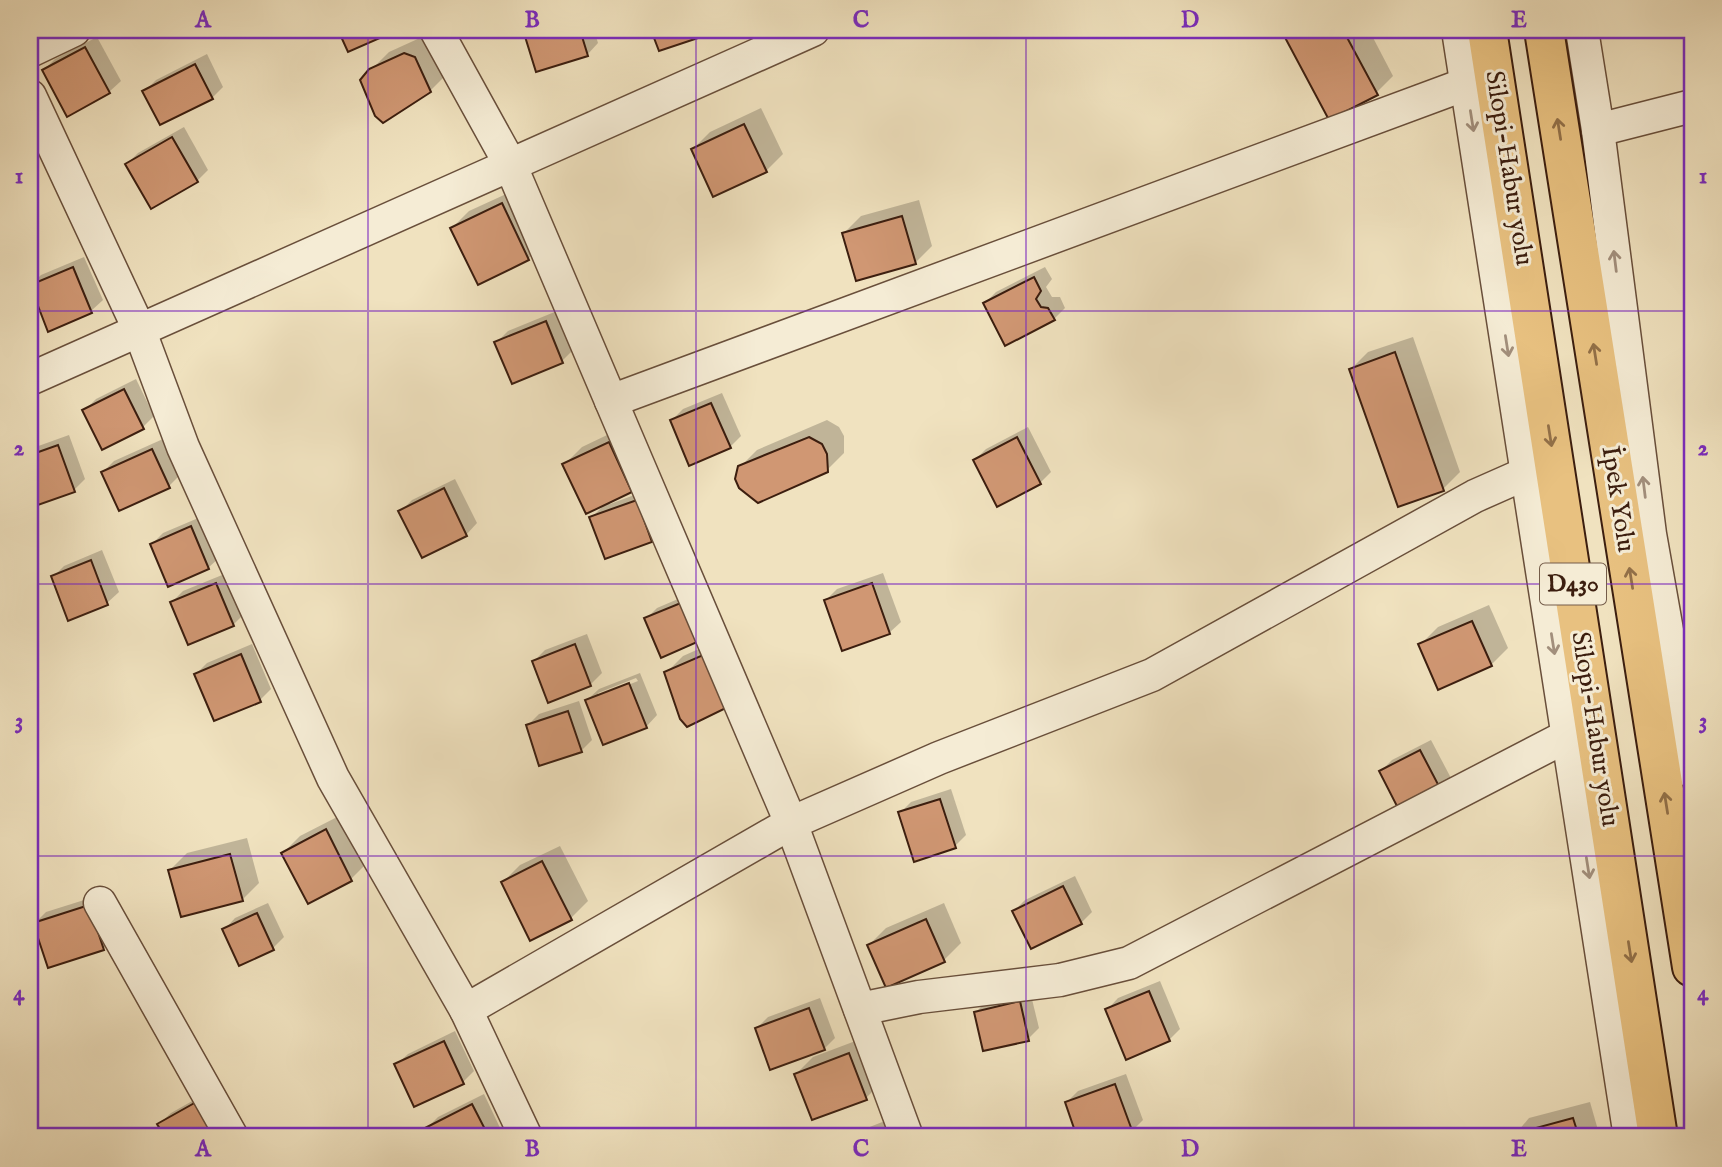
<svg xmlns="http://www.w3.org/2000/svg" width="1722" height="1167" font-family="'IM FELL English',serif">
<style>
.shadow{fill:#0003;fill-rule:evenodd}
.building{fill:#d09773;stroke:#3c1e0f;stroke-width:2}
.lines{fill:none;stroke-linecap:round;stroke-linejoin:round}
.minor-casing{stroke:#694f3b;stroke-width:35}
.highway-casing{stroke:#3c1e0f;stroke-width:42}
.minor{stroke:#f5ecd5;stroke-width:32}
.highway{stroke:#e8c180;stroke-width:38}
.oneway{stroke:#a28f7c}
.oneway2{stroke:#927048}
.grid{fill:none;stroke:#7b2cbf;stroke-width:2;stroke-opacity:0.55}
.labels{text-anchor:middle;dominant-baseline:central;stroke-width:6;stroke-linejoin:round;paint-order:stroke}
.shield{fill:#f5ecd5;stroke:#745c4a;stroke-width:2}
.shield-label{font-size:24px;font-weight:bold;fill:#3c1e0f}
.street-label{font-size:26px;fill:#3c1e0f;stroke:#f5ecd5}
.neatline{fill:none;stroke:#7b2cbf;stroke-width:2.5}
.grid-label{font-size:23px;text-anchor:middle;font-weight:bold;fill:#7b2cbf}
</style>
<rect width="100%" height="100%" fill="#f0e2bf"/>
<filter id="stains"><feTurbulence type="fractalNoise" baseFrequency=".00286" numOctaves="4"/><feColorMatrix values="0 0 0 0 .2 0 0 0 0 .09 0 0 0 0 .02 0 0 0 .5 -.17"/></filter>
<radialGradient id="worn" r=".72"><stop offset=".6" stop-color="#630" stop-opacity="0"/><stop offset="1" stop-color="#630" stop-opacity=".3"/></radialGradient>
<g class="shadow">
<path d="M525,30H594L598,43L587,55L538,70Z"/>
<path d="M1369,30L1393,76L1376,93L1283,31Z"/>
<path d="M97,37L121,81L109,92L44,70L55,59Z"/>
<path d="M422,37L447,74L430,91L371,70L389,52Z"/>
<path d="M207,54L223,87L212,98L145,91L156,80Z"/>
<path d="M761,108L783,154L766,171L693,149L710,132Z"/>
<path d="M184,127L208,170L197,181L127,164L138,153Z"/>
<path d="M519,188L545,242L528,259L452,228L469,211Z"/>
<path d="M919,200L932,246L915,263L844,233L861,216Z"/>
<path d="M84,257L103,300L91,311L49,329L30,286L41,275Z"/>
<path d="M1045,267L1052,279L1046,287L1052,297H1060L1065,308L1054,319L985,303L996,292Z"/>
<path d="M557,311L573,350L562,361L496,343L508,331Z"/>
<path d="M1413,337L1460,472L1443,489L1351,369L1368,352Z"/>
<path d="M136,379L154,416L143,427L103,447L84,411L96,399Z"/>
<path d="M722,393L741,436L730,447L672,420L683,409Z"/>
<path d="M827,420L839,427L844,436V453L827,470L758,502L747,494L737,478L740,467L757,450Z"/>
<path d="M626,426L648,474L631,491L608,502L610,504L648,490L662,529L651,540L591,518L606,503L565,464L582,447Z"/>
<path d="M1028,427L1051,472L1040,483L975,460L986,449Z"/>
<path d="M69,435L85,479L74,490L36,504L30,488V449Z"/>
<path d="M163,439L180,475L169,486L103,472L114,461Z"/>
<path d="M455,479L477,523L466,535L401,511L412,500Z"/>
<path d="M203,516L220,557L208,568L152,544L163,533Z"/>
<path d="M102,550L119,592L107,603L53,577L64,566Z"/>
<path d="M227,573L244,614L233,625L172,602L183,591Z"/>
<path d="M883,573L901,622L889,633L826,600L837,589Z"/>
<path d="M699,590L715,627L646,619L657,608Z"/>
<path d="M1489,605L1508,648L1491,665L1421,644L1438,627Z"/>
<path d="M587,634L602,673L591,684L549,700L534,661L545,650Z"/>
<path d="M728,636L746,675L744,688L666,673L683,656Z"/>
<path d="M252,644L271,689L260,700L196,674L207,663Z"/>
<path d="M640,673L657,715L646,727L587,700L599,689ZM636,678L638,681L598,697V693Z"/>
<path d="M579,701L592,740L581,751L528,725L539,714Z"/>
<path d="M1431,740L1452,780L1441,791L1381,771L1392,760Z"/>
<path d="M951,789L966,835L955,846L900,813L911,802Z"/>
<path d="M343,814L368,862L351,879L308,902L283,853L300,836Z"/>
<path d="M247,838L259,883L242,900L170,870L187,853Z"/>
<path d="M560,846L588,901L571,918L503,882L520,865Z"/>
<path d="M1075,876L1092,912L1081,923L1014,911L1025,900Z"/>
<path d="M100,895L115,937L104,948L49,966L35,923L46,912Z"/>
<path d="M268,903L284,937L273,948L224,930L235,918Z"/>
<path d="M944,903L961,943L944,960L887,985L869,945L886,928Z"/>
<path d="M1160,981L1180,1029L1169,1040L1107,1010L1118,998Z"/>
<path d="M1030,991L1039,1028L1028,1039L976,1012L987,1001Z"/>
<path d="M820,998L835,1038L824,1049L757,1028L768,1017Z"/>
<path d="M455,1031L474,1071L463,1082L396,1065L408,1054Z"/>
<path d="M866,1037L883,1081L866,1098L796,1074L813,1057Z"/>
<path d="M1126,1074L1143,1120L1132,1131L1114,1137H1079L1067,1102L1078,1091Z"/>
<path d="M210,1091L223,1137H167L159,1124L171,1113Z"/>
<path d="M484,1094L502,1132L497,1137H432L427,1128L438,1117Z"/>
<path d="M1590,1102L1600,1137H1513L1529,1118Z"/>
<path d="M890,1119L897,1137H844Z"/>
</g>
<g class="building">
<path d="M338,30H395L396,31L348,52Z"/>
<path d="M523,30H580L588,56L536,72Z"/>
<path d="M651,30H722L659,51Z"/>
<path d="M1281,30H1343L1378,95L1329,120Z"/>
<path d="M85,47L110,93L67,117L42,70Z"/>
<path d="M404,53L415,57L431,92L383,123L375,116L360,80L369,69Z"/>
<path d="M195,64L213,99L160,125L142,91Z"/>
<path d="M744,124L767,172L713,197L691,149Z"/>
<path d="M172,137L198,182L151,209L125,164Z"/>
<path d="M502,203L529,260L478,285L450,228Z"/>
<path d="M902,216L916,264L856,281L842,233Z"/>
<path d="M73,267L92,313L48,332L30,285Z"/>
<path d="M1034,277L1041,291L1036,299L1041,307L1048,308L1055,320L1005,346L983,303Z"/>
<path d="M546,321L563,363L512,384L494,342Z"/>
<path d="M1395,352L1444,491L1398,507L1349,369Z"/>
<path d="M124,389L144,429L102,450L82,410Z"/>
<path d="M711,403L731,448L689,466L670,420Z"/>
<path d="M809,437L822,444L827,454L828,472L758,503L739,488L735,479L738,466Z"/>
<path d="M1017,437L1041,484L997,507L973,460Z"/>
<path d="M609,442L632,492L586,514L562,464Z"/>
<path d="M58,445L75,492L35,506L30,493V455Z"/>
<path d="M152,449L170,488L119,511L101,472Z"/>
<path d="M444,488L467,536L422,558L398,511Z"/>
<path d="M637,500L652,542L605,559L589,517Z"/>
<path d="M191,526L209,569L168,587L150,544Z"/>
<path d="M91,560L108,605L68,621L51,576Z"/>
<path d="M216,583L234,626L188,645L170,602Z"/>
<path d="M872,583L890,634L842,651L824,600Z"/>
<path d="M688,600L704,639L661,658L644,618Z"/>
<path d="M1472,621L1492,666L1438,690L1418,644Z"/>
<path d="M575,644L591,686L548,703L532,661Z"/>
<path d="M710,652L728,707L687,727L680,719L664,672Z"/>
<path d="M241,654L261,702L214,721L194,674Z"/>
<path d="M629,683L647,728L603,745L585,700Z"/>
<path d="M568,711L582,752L539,766L526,725Z"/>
<path d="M1420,750L1442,792L1401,814L1379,771Z"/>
<path d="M940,799L956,848L914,862L898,812Z"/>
<path d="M326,829L352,881L308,904L281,853Z"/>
<path d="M230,854L243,901L181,917L168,870Z"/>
<path d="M542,861L572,920L530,941L501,882Z"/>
<path d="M1063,886L1082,924L1031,949L1012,911Z"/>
<path d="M89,905L104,950L48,968L33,923Z"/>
<path d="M257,913L274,950L239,966L222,929Z"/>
<path d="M926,919L945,962L886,988L867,945Z"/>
<path d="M1149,991L1170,1041L1126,1060L1105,1009Z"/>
<path d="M1020,1001L1029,1041L983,1051L974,1012Z"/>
<path d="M809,1008L825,1050L770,1070L755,1028Z"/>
<path d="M444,1041L464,1084L414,1107L394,1064Z"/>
<path d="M849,1053L867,1100L812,1120L794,1074Z"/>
<path d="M1115,1084L1133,1133L1120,1137H1077L1065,1102Z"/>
<path d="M198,1101L219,1137H165L157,1124Z"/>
<path d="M472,1104L489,1137H430L425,1128Z"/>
<path d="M1573,1118L1579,1137H1511L1510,1135Z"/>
</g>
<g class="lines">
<defs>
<g id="minor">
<path d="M436,30L510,164L637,462L791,823L907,1137"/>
<path d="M1458,30L1630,1137"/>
<path d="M1582,30L1598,130L1650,534L1692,772"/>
<path d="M30,51L74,30"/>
<path d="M30,96L139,329L183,447L333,778L466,1010L526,1137"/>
<path d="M1598,130L1692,106"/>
<path d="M30,379L813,30"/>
<path d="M611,401L1466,84"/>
<path d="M100,903L232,1137"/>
<path d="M860,1009L919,997L1060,980L1129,963L1567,736"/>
<path d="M466,1010L791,823L939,758L1152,675L1475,496L1527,473"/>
</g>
<g id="highway">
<path d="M1487,30L1658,1137"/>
<path d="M1544,30L1692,967"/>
</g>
</defs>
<use href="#minor" class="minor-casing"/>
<use href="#highway" class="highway-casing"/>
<use href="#minor" class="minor"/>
<use href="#highway" class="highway"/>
</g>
<defs><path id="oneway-shaft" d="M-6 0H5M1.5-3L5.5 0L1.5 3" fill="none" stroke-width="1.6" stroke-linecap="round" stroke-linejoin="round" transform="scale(1.75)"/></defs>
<g class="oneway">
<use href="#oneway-shaft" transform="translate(1472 121) rotate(81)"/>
<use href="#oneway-shaft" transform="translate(1615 261) rotate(-97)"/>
<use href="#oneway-shaft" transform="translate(1507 346) rotate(81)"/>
<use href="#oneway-shaft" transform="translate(1644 487) rotate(-97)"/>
<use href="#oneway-shaft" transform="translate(1553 644) rotate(81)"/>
<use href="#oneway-shaft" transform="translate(1588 868) rotate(81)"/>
</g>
<g class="oneway2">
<use href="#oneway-shaft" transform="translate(1559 129) rotate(-99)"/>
<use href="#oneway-shaft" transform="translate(1595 354) rotate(-99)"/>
<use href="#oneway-shaft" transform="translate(1550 436) rotate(81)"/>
<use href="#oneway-shaft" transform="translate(1631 578) rotate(-99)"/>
<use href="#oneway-shaft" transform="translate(1666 803) rotate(-99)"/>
<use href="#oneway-shaft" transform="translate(1630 952) rotate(81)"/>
</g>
<path class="grid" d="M368,30V1137M696,30V1137M1026,30V1137M1354,30V1137M30,311H1692M30,584H1692M30,856H1692"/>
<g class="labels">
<rect class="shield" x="1540" y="563.5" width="66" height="41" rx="5"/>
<g class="shield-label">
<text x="1573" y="584">D430</text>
</g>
<g class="street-label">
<text transform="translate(1509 168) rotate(81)">Silopi-Habur yolu</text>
<text transform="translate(1618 499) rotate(81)">İpek Yolu</text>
<text transform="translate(1595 729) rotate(81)">Silopi-Habur yolu</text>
</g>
</g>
<rect width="1722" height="1167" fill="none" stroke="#f0e2bf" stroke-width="77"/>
<rect x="38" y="38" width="1646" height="1090" class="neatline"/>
<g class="grid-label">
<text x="203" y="27">A</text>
<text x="532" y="27">B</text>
<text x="861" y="27">C</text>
<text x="1190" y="27">D</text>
<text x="1519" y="27">E</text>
<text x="19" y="183">1</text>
<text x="1703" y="183">1</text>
<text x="19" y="455">2</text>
<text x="1703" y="455">2</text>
<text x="19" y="728">3</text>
<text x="1703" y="728">3</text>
<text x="19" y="1000">4</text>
<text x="1703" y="1000">4</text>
<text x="203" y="1156">A</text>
<text x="532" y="1156">B</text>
<text x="861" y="1156">C</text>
<text x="1190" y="1156">D</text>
<text x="1519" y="1156">E</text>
</g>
<rect width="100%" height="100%" filter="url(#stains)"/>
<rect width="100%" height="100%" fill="url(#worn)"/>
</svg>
